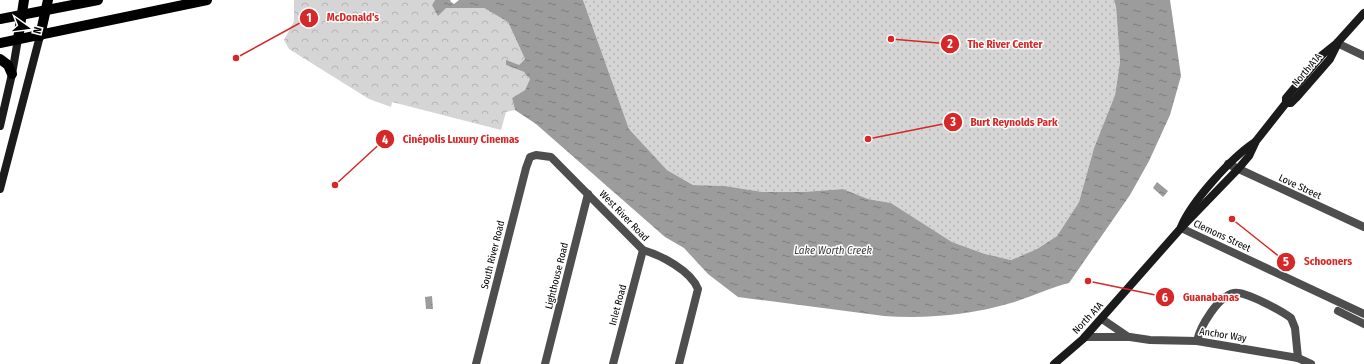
<svg xmlns="http://www.w3.org/2000/svg" width="1364" height="364" font-family="'Fira Sans Condensed',sans-serif">
<style>
.forest{fill:url(#forest-crowns)}
.park{fill:url(#park-dots)}
.water{fill:url(#water-ripples)}
.lines{fill:none;stroke-linecap:round;stroke-linejoin:round}
.street{stroke:#4e4e4e;stroke-width:8}
.secondary{stroke:#1b1b1b;stroke-width:8}
.primary{stroke:#000;stroke-width:10}
.labels{text-anchor:middle;dominant-baseline:central;stroke-width:3;stroke-linejoin:round;paint-order:stroke}
.street-label{font-size:10px;fill:#000;stroke:#fff}
.water-label{font-size:11px;font-style:italic;fill:#3d3d3d;stroke:#fff}
.leader{fill:none;stroke:#d62828;stroke-width:1.5}
.callout-dot{fill:#d62828;stroke:#fff;stroke-width:1.5}
.mark-label{font-size:12px;text-anchor:middle;font-weight:bold;fill:#fff}
.callout-label{font-size:11px;text-anchor:middle;font-weight:bold;fill:#d62828;stroke:#fff;stroke-width:3;stroke-linejoin:round;paint-order:stroke}
</style>
<defs>
<pattern id="forest-crowns" width="20" height="18" patternUnits="userSpaceOnUse"><rect width="20" height="18" fill="#d5d5d5"/><path d="M2 6a3 3 0 1 1 6 0M12 15a3 3 0 1 1 6 0" fill="none" stroke="#b5b5b5"/></pattern>
<pattern id="park-dots" width="8" height="8" patternUnits="userSpaceOnUse"><rect width="8" height="8" fill="#d5d5d5"/><path d="M2 2h.1M6 6h.1" fill="none" stroke="#b5b5b5" stroke-width="1.8" stroke-linecap="round"/></pattern>
<pattern id="water-ripples" width="26" height="14" patternUnits="userSpaceOnUse"><rect width="26" height="14" fill="#9c9c9c"/><path d="M2 4q2-2 4 0t4 0M15 11q2-2 4 0t4 0" fill="none" stroke="#7d7d7d"/></pattern>
</defs>
<rect width="100%" height="100%" fill="#fff"/>
<path class="forest" d="M294,0H435L432,5L445,8H484L508,22L525,59L519,65H506L524,72L530,79L525,90L512,98L515,110L506,112L501,130L392,102L391,107L369,99L289,49L284,40L294,21Z"/>
<path class="park" d="M583,0H1114L1116,7L1120,62L1115,95L1094,148L1079,202L1057,236L1037,249L1011,260L985,254L952,242L891,203L868,199L843,189L803,192H763L725,186L693,185L667,170L629,129Z"/>
<g class="water">
<path d="M435,0H451L450,1L454,4L459,0H583L629,129L667,170L693,185L725,186L763,192H803L843,189L868,199L891,203L952,242L985,254L1011,260L1037,249L1057,236L1079,202L1094,148L1115,95L1120,62L1116,7L1114,0H1170L1181,76L1170,115L1149,161L1130,195L1069,283C1049,288 1031,297 1011,303C970,315 927,319 884,316L738,297L708,274L684,248L665,237L536,124L515,110L512,98L525,90L530,79L524,72L506,65V60L519,65L525,59L508,22L484,8H446L438,16L432,5Z"/>
<path d="M1157,182L1168,191L1163,197L1153,188Z"/>
<path d="M432,296L433,309H426L425,297Z"/>
</g>
<g class="lines">
<g class="street">
<path d="M1337,43L1364,56"/>
<path d="M1228,164L1364,227"/>
<path d="M1181,228L1364,314"/>
<path d="M1338,311L1364,324"/>
<path d="M1102,319L1127,336"/>
<path d="M1085,337H1130L1150,340L1197,341L1298,358L1311,364"/>
<path d="M1197,341C1200,327 1218,296 1234,293C1245,291 1282,311 1291,318L1295,328L1298,358"/>
<path d="M476,364L526,168L530,157L536,155L551,157L643,250C661,255 691,271 698,289L679,364"/>
<path d="M545,364L588,194"/>
<path d="M613,364L643,250"/>
</g>
<g class="secondary">
<path d="M1286,103H1291L1296,98L1330,59L1337,45"/>
<path d="M0,126L12,74L18,39"/>
<path d="M0,189L40,36"/>
<path d="M1181,227C1192,201 1231,158 1255,142"/>
<path d="M1054,364L1083,339L1181,228L1238,169L1249,156L1256,141L1286,103V98L1322,55L1337,43L1364,13"/>
</g>
<g class="primary">
<path d="M0,19L98,0"/>
<path d="M40,36L48,0"/>
<path d="M18,39L24,0"/>
<path d="M0,43L207,0"/>
<path d="M0,59L8,65L12,74"/>
</g>
</g>
<g class="labels">
<g class="street-label">
<text transform="translate(1307 70) rotate(-50)">North A1A</text>
<text transform="translate(1300 187) rotate(25)">Love Street</text>
<text transform="translate(624 216) rotate(46)">West River Road</text>
<text transform="translate(1222 236) rotate(25)">Clemons Street</text>
<text transform="translate(493 255) rotate(-76)">South River Road</text>
<text transform="translate(557 276) rotate(-76)">Lighthouse Road</text>
<text transform="translate(618 305) rotate(-75)">Inlet Road</text>
<text transform="translate(1088 318) rotate(-47)">North A1A</text>
<text transform="translate(1223 335) rotate(9)">Anchor Way</text>
</g>
<g class="water-label">
<text x="833" y="250">Lake Worth Creek</text>
</g>
</g>
<path class="leader" d="M236 58L309 18M891 39L950 44M868 139L953 122M335 185L385 139M1232 219L1286 262M1088 281L1165 297"/>
<g class="callout-dot">
<circle cx="236" cy="58" r="4"/>
<circle cx="891" cy="39" r="4"/>
<circle cx="868" cy="139" r="4"/>
<circle cx="335" cy="185" r="4"/>
<circle cx="1232" cy="219" r="4"/>
<circle cx="1088" cy="281" r="4"/>
<circle cx="309" cy="18" r="10"/>
<circle cx="950" cy="44" r="10"/>
<circle cx="953" cy="122" r="10"/>
<circle cx="385" cy="139" r="10"/>
<circle cx="1286" cy="262" r="10"/>
<circle cx="1165" cy="297" r="10"/>
</g>
<g class="mark-label">
<text x="309" y="22">1</text>
<text x="950" y="48">2</text>
<text x="953" y="126">3</text>
<text x="385" y="144">4</text>
<text x="1286" y="266">5</text>
<text x="1165" y="302">6</text>
</g>
<g class="callout-label">
<text x="353" y="21">McDonald's</text>
<text x="1005" y="48">The River Center</text>
<text x="1014" y="126">Burt Reynolds Park</text>
<text x="461" y="143">Cinépolis Luxury Cinemas</text>
<text x="1328" y="265">Schooners</text>
<text x="1211" y="301">Guanabanas</text>
</g>
<g transform="translate(28 28) rotate(104)" stroke="#ffffff" stroke-width="3" paint-order="stroke">
<path d="M0-3L7 15L0 10L-7 15Z" fill="#000000"/>
<text y="-6" font-size="11" font-weight="bold" text-anchor="middle" fill="#000000">N</text>
</g>
</svg>
